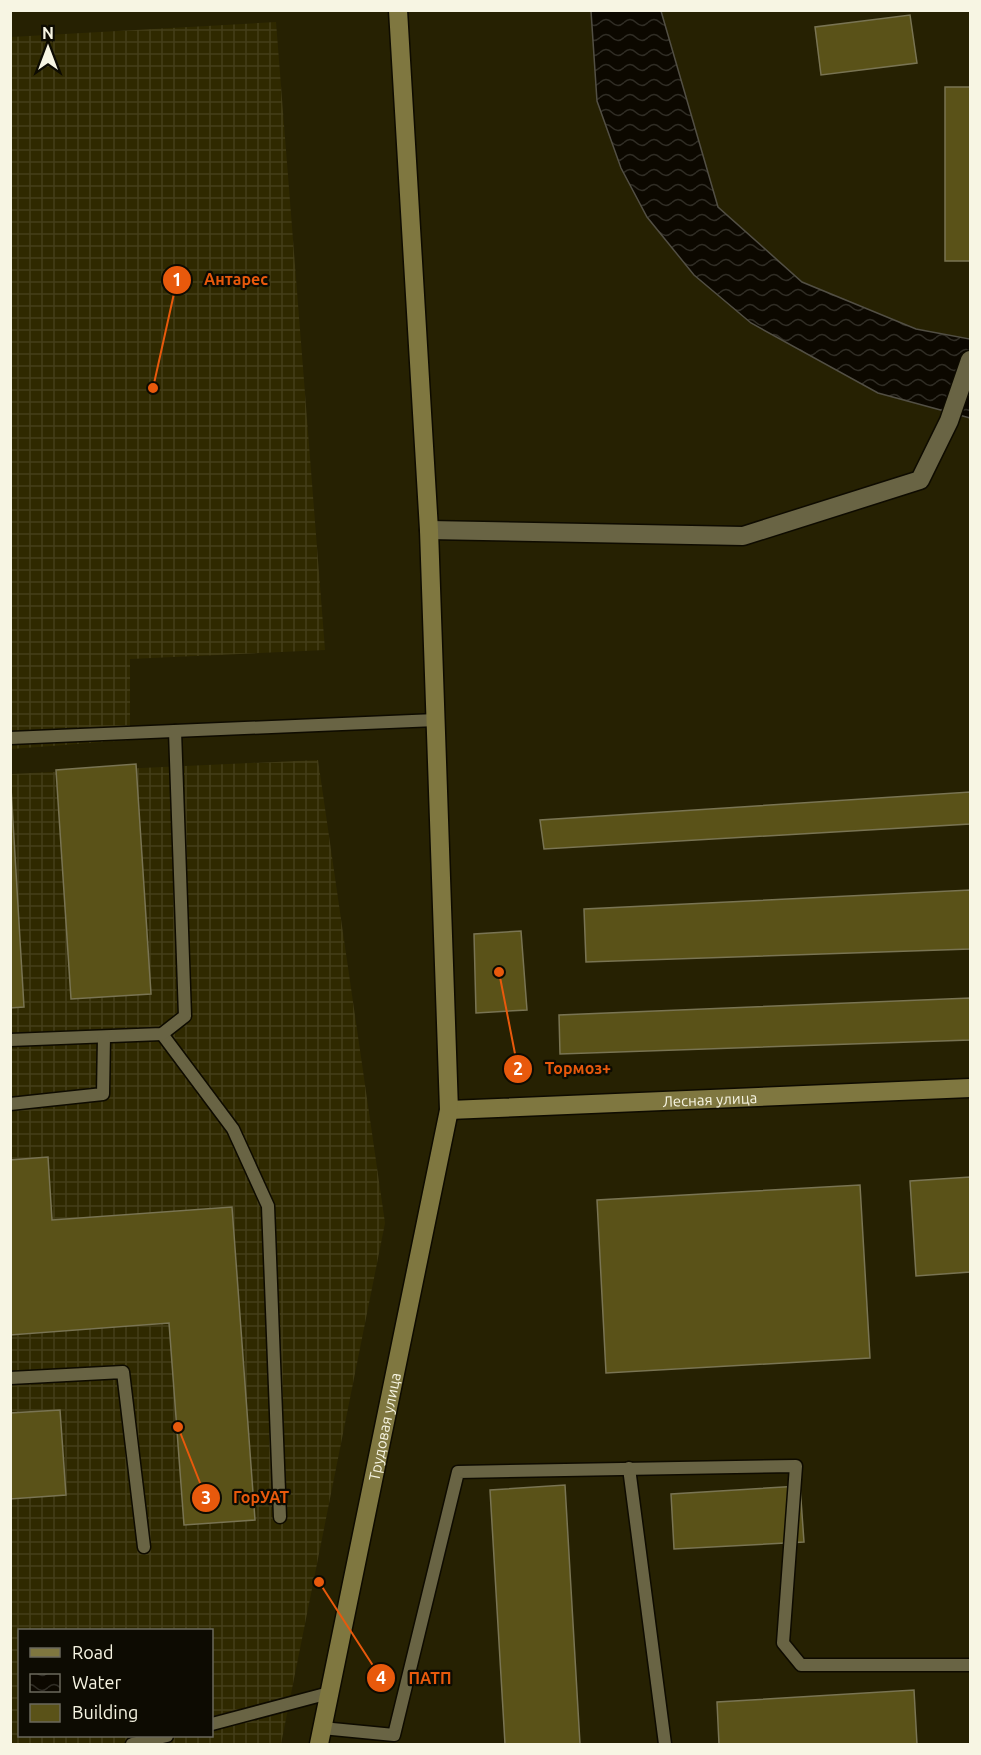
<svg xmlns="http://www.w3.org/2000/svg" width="981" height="1755" font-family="Ubuntu,sans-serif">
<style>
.industrial{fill:url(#industrial-grid);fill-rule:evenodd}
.water{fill:url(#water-waves);stroke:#524f44;stroke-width:1.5}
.building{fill:#5a5218;stroke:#797453;stroke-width:1.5}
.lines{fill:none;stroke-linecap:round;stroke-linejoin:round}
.lane-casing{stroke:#0e0b00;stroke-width:15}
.street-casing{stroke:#0e0b00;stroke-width:21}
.secondary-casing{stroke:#0e0b00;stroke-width:21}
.lane{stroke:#696444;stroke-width:12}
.street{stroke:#696444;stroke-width:18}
.secondary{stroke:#7f7740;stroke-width:18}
.labels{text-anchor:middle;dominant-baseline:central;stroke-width:4.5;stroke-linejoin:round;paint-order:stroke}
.street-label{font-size:15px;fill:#f7f5e3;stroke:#0d0b02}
.leader{fill:none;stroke:#e8590c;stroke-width:2}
.callout-dot{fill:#e8590c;stroke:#0d0b02;stroke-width:2}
.mark-label{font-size:18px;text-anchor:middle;font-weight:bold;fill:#fff}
.callout-label{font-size:16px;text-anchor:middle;font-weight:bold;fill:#e8590c;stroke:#0d0b02;stroke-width:4.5;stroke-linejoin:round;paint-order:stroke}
</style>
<defs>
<pattern id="industrial-grid" width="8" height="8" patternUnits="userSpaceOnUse" patternTransform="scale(1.5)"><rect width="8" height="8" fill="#2f2900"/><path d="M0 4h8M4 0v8" fill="none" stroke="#443e19"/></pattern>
<pattern id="water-waves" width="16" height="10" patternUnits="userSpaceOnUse" patternTransform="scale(1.5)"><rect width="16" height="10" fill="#0c0800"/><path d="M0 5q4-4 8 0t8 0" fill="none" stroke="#302d25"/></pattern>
</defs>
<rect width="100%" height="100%" fill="#262102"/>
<g class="industrial">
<path d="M276,22L325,650L130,659V740L11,749V37Z"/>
<path d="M318,760L385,1223L281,1744H11L10,774ZM20,1630H212V1736H20Z"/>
</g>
<path class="water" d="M591,11H661L718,207L802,282L916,329L970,339V418L878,393L751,323L694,275L647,217L621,168L597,101Z"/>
<g class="building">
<path d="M910,15L917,63L821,75L815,27Z"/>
<rect x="945" y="87" width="25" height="174"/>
<path d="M136,764L151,994L71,999L56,770Z"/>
<path d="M10,771L24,1007L10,1008Z"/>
<path d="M970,792V824L544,849L540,820Z"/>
<path d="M970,890V949L586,962L584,909Z"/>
<path d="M521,931L527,1010L476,1013L474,934Z"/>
<path d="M970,998V1040L560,1054L559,1015Z"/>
<path d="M48,1157L52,1220L232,1207L255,1520L184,1525L169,1323L10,1335V1160Z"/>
<path d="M970,1177V1272L916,1276L910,1181Z"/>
<path d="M860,1185L870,1358L606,1373L597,1200Z"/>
<path d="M60,1410L66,1495L10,1499V1413Z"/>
<path d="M565,1485L580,1744H505L490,1490Z"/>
<path d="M800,1486L804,1542L674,1549L671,1494Z"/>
<path d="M914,1690L917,1744H719L717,1702Z"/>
</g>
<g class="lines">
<defs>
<g id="lane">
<path d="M10,738L436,720"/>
<path d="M162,1034L233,1129L268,1206L280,1517"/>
<path d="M10,1040L162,1034L185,1016L175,731"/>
<path d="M10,1104L103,1094L104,1037"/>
<path d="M10,1378L123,1372L144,1547"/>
<path d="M629,1468L665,1744"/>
<path d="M212,1724L329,1693"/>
<path d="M322,1728L394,1735L458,1472L796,1466L783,1643L801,1665H970"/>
<path d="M132,1744L167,1736"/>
</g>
<path id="street" d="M429,530L743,536L920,480L949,421L970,360"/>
<g id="secondary">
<path id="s1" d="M449,1110L970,1088"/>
<path id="s2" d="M319,1744L449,1110L429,530L398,10"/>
</g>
</defs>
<use href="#lane" class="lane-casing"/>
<use href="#street" class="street-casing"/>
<use href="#secondary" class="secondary-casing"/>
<use href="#lane" class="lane"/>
<use href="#street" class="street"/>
<use href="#secondary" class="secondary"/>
</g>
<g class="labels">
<g class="street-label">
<text stroke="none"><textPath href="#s1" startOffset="261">Лесная улица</textPath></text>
<text stroke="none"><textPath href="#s2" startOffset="324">Трудовая улица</textPath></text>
</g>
</g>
<path class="leader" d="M153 388L177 280M499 972L518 1069M178 1427L206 1498M319 1582L381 1678"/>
<g class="callout-dot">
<circle cx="153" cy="388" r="6"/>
<circle cx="499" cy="972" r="6"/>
<circle cx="178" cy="1427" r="6"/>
<circle cx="319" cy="1582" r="6"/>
<circle cx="177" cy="280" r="15"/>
<circle cx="518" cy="1069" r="15"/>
<circle cx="206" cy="1498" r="15"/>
<circle cx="381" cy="1678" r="15"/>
</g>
<g class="mark-label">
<text x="177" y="286">1</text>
<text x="518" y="1075">2</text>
<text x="206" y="1504">3</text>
<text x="381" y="1684">4</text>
</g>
<g class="callout-label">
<text x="236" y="285">Антарес</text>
<text x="578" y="1074">Тормоз+</text>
<text x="261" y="1503">ГорУАТ</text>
<text x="430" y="1684">ПАТП</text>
</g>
<rect width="981" height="1755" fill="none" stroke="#f7f5e3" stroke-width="24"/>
<rect x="18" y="1629" width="195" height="108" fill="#0d0b02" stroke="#6b695c" stroke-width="1.5"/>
<rect x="30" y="1648" width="30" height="9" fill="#7f7740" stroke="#6b695c" stroke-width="1.5"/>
<text x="72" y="1659" font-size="18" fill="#f7f5e3">Road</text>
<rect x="30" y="1674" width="30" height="18" fill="url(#water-waves)" stroke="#6b695c" stroke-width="1.5"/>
<text x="72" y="1689" font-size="18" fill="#f7f5e3">Water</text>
<rect x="30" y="1704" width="30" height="18" fill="#5a5218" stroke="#6b695c" stroke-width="1.5"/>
<text x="72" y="1719" font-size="18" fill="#f7f5e3">Building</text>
<g transform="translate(48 48)" stroke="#0d0b02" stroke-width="4.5" paint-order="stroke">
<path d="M0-4.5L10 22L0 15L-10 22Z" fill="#f7f5e3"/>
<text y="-9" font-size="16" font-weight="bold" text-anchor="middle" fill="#f7f5e3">N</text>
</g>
</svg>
